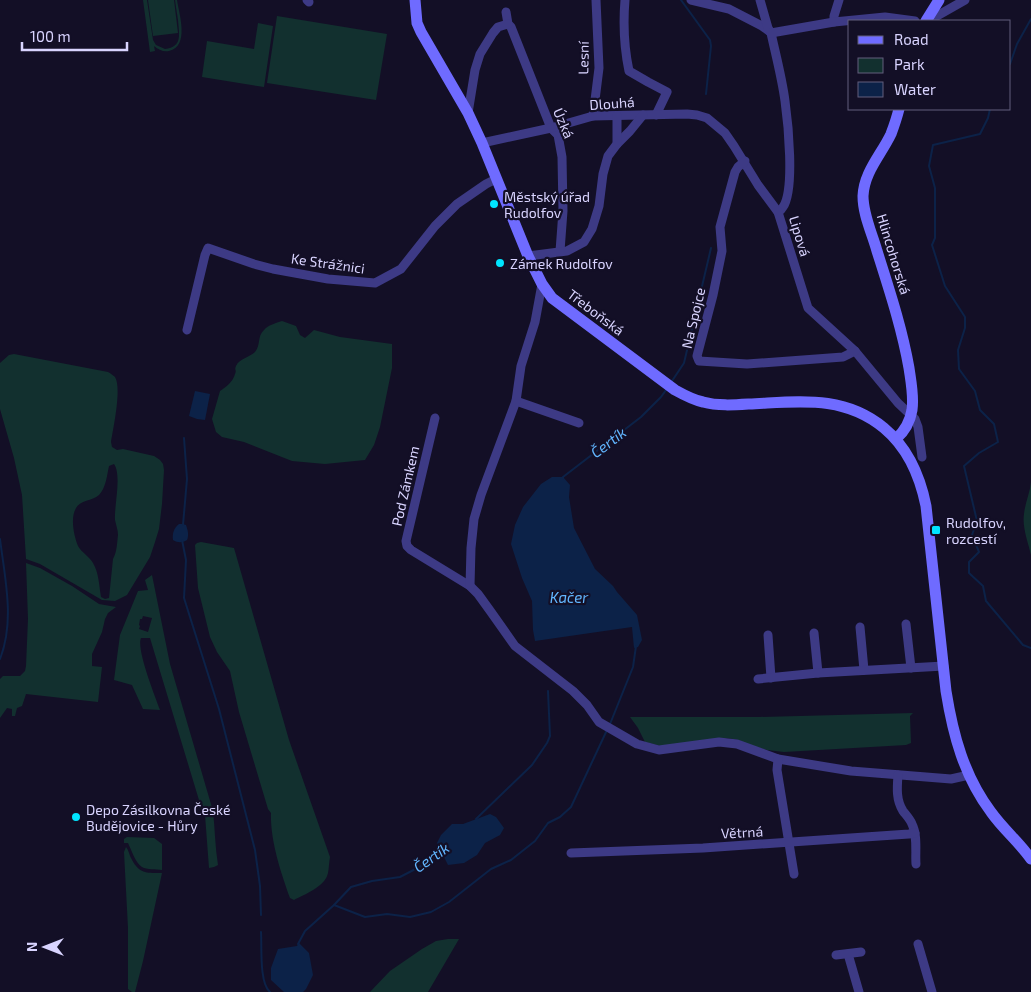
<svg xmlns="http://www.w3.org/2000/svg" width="1031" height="992" font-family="'Exo 2',sans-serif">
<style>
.green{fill:#12302f;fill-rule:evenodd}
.water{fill:#0c2248}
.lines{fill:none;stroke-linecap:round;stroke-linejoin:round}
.stream{stroke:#0c2248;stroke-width:2}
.street{stroke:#3d3a85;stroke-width:9}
.secondary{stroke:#6f6bff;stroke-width:11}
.poi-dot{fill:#00e5ff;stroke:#130f26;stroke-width:2}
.labels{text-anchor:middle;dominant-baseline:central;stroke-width:4.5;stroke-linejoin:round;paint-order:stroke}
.street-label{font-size:14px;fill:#d9d4ff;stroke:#130f26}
.poi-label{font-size:14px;fill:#d9d4ff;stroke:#130f26;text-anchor:start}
.water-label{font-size:15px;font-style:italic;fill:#62b6ff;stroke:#130f26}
</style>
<rect width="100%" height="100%" fill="#130f26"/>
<g class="green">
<path d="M143,0H147L153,40L156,45L165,49C183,47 179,34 178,20C177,14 176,7 175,0H177C179,14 190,46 169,51C163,52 159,50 154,46L155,51L150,52Z"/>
<path d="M148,0H174L178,33L153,36Z"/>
<path d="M277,16L387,34L376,100L267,83Z"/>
<path d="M258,23L273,26L264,87L202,77L207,41L254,49Z"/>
<path d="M282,321L296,326L300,335L305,338L314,330L340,337L392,344V368L380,427L374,445L365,460L325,464L292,461L244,442L222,437L216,432L212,419L220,391C226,387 233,382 235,374C237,369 234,371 236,366C239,359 250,357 255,352C261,345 257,336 264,330C268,325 276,323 282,321Z"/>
<path d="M14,354L108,372C110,373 114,376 115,377C122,388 113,429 111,442L112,447L117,450L123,449L154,456L160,460L163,464L164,470L162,504L159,529L155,542L150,557L127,595L115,601L102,600L40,564L26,559L22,495L14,458L0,409V363L9,355ZM114,464C122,475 114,506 115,520C116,525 118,530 118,535C117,543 117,552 113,559L109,598L105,599L101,597C99,586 99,573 93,563C89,556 82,553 78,546C74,536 70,518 76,508C80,500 92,501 99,495C106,488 107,475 109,466Z"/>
<path d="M1031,482V555C1028,542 1022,527 1024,514C1025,503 1030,493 1031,482Z"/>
<path d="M201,542L234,548L289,740L330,857C329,862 329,868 328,873C325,887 305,894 294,900L290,898C281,873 270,840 271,813L268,809L239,712L230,671L217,652L210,637L198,588L195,545L197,543Z"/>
<path d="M26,563L40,568L72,586L99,604L116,607L108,613L105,619L102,632L92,654V666L102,667L98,702L26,694L22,706L17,708L15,716H12V709L7,708L0,718V679L3,676H20L25,671L26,666L28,619Z"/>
<path d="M152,575L170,664L213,811C215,829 215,847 218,865L214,867L209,868L205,815L202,810L150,638H141C136,649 155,696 160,710L143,709L132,685L114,680L120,635L138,591L148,590L145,580ZM143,616L152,618L148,632L139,629L140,626L139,625L140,619H142Z"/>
<path d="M913,713L910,716L911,743L906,745L784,752L767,750L749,745L739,740L727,738L661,746L645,742L638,728L630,717H759Z"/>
<path d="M127,837L154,838L162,844V870C156,869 147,870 142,867C136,864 131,849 128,843H124V839Z"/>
<path d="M126,847C129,851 129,854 131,858C139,874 146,873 162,873L143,961L135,992H132L128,989V928L124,852Z"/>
<path d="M448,939H459L428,992H370L390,971L422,949L436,941Z"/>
</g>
<g class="water">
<path d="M195,391L210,394L205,420L197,419L189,416Z"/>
<path d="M552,477H563L570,485L569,497L574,528L595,569L613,586L617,592L637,615L642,640L638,647L634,648L632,627L535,641L533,630L532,601L522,578L511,544L515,525L523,507L541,484Z"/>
<path d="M179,524H183L186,525C188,531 189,535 187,540C182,543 178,543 173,540C172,533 174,528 179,524Z"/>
<path d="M490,814L496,817L504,828L500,835L485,843L477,855L464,863L448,865L437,843L441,835L452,824H463Z"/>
<path d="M299,943L309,953L313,975L306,989L303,992H284L271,980V968L278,949L297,946Z"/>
</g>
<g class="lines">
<g class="stream">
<path d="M681,0L710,40L711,46L706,94"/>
<path d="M1010,64L1017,44L1031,19"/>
<path d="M990,109L988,118L980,134L933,145L929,166L935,188V238L932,245L945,286L965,317V328L958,350L959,369L975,391L980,410L994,424L998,442L979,453L964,466L977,521L972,535L979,552L969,562V573L983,586L986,601L1023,645L1031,648"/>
<path d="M672,381L684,363L711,248"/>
<path d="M563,479V477L641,417L661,397L666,390"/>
<path d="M183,525L187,479L184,438"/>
<path d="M0,539C5,579 15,621 0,659"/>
<path d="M182,540L186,560L184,598L219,709L255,850L260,886L261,915"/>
<path d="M610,724L633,667L636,646"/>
<path d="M476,819L532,765L547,743L550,736L548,691"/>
<path d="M334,905L365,917L387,914L410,917L431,912L449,902L491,869L511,860L535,841L548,823L560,817L571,807L607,730"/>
<path d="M261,932C262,946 259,983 270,992"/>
<path d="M298,944L305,931L334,905L351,887L372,881L400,877L427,863L444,851"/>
</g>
<g class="street">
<path d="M307,0L309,2"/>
<path d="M625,0C623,24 624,47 629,71L648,82L667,92L656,115"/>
<path d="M691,0L729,9L762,26L769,31"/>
<path d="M760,0L768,28L771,33C776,56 782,78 785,101C788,122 795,190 783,207C782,209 780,211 778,212"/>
<path d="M506,12L508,24L511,27L551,128L558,135L562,157L563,211L560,251"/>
<path d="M928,21L965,0"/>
<path d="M834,22V16L839,0"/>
<path d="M771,33L834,22L885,17L915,21"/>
<path d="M468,113L475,70L480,54L493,33L498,27L508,24"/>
<path d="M593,116L599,68L596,0"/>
<path d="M482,143L551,128L593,116L687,114L697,115L707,118L725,133L734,146L758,185L778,212L808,308L855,351L898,403L915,419L918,427L922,457"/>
<path d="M617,144L630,131L643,115"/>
<path d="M745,161L738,167L735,172L720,227L722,251L713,295L697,356L699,361L747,364L843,357L855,351"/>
<path d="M528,256L567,251L584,242L592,229L599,206L603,174L608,156L617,144V116"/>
<path d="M187,330L205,255L208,248L254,264L273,269L328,279L375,283L401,269L435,226L457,204L486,184L496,179"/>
<path d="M516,401L579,423"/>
<path d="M435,418L406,541L407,546L411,550L470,586L478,594L491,612L515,646L573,691L587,705L599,722L637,744L659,750L719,742L737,744L778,759L851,771L951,779L969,775"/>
<path d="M470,586L471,548L474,519L481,495L516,401L521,366L535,322L542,284"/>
<path d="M906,624L911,668"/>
<path d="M860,627L864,670"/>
<path d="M814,633L818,673"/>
<path d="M768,635L771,678"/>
<path d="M758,679L818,673L944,666"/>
<path d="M778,759L777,770L794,874"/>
<path d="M898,775C897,788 896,800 903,811C906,815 910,819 912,824C918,836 915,852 916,864"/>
<path d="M571,853L703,848L909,834L915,833"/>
<path d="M918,944L932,992"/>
<path d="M848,954L859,992"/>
<path d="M836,955L861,952"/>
</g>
<g class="secondary">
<path d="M415,0L417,23L421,32L468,113L482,143L528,256L542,284L552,298L675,390C684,395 693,400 703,402C718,406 733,405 749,404C797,402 843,394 884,428C908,448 920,476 926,506L946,691C953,735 964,776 991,812C1003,829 1019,842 1031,859"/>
<path d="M926,21L939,0"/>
<path d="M896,439C905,431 910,422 912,410C914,396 911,382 909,368C902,328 889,289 877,251C872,233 863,215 863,196C864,172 881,155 891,134C894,126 897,117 899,109"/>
</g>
</g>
<g class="poi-dot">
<circle cx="494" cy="204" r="5"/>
<circle cx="500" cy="263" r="5"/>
<rect x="931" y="525" width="10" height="10" rx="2.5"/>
<circle cx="76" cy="817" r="5"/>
</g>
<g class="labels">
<g class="street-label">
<text transform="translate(583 58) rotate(-89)">Lesní</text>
<text transform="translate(612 103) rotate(-4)">Dlouhá</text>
<text transform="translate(564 123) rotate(67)">Úzká</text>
<text transform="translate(800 236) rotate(73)">Lipová</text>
<text transform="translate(894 254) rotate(73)">Hlincohorská</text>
<text transform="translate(328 263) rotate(8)">Ke Strážnici</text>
<text transform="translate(596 312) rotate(37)">Třeboňská</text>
<text transform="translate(693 318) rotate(-77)">Na Spojce</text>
<text transform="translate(405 486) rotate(-77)">Pod Zámkem</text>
<text transform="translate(742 832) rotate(-3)">Větrná</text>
</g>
<g class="poi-label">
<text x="504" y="196">Městský úřad<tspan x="504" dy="16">Rudolfov</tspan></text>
<text x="510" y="263">Zámek Rudolfov</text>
<text x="946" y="522">Rudolfov,<tspan x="946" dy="16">rozcestí</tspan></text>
<text x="86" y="809">Depo Zásilkovna České<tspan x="86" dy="16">Budějovice - Hůry</tspan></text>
</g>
<g class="water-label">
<text transform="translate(608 442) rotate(-37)">Čertík</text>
<text x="569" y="597">Kačer</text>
<text transform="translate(431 857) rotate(-35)">Čertík</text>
</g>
</g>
<rect x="848" y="20" width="162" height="90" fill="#130f26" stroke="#625e7d"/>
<rect x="858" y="36" width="25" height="8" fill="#6f6bff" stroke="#625e7d"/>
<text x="894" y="45" font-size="15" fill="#d9d4ff">Road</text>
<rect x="858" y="58" width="25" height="15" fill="#12302f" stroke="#625e7d"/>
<text x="894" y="70" font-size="15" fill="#d9d4ff">Park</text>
<rect x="858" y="82" width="25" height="15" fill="#0c2248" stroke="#625e7d"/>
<text x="894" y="95" font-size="15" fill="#d9d4ff">Water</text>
<g transform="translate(45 947) rotate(270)" stroke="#130f26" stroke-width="4" paint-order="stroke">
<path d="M0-4L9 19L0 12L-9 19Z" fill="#d9d4ff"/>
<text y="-8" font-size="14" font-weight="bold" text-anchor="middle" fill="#d9d4ff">N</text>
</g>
<path d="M22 42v8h105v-8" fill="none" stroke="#d9d4ff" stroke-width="2.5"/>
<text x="30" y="42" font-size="15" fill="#d9d4ff" stroke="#130f26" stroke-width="4" paint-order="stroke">100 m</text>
</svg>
